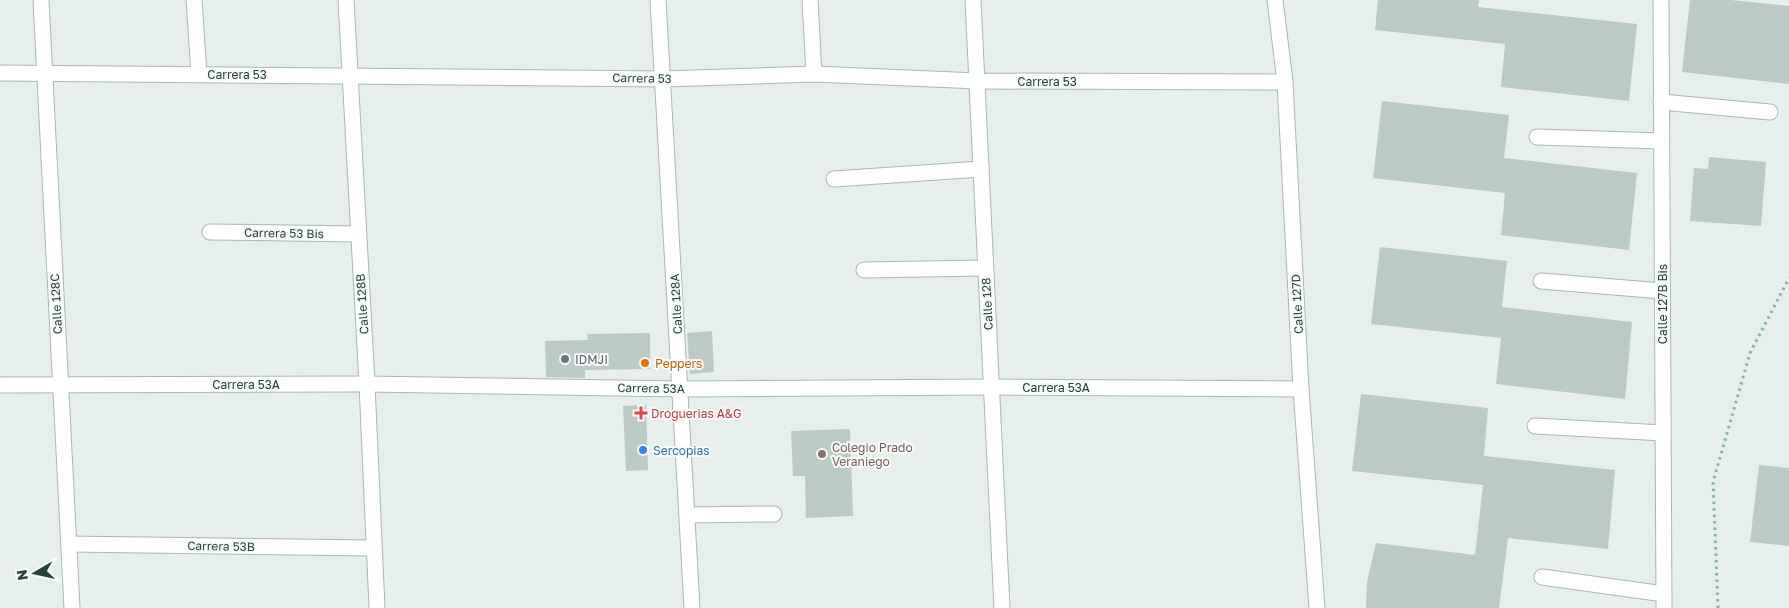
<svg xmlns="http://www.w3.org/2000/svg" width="1789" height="608" font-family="'Golos Text',sans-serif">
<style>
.building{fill:#bbcac4}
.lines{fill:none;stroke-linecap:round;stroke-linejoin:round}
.minor-casing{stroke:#a8b8b2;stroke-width:17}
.path{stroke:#86b3a5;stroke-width:3;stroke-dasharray:2.5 4;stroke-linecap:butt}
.minor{stroke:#fff;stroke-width:15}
.worship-dot{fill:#6b7280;stroke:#f7fbf9;stroke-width:2}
.food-dot{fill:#e8710a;stroke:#f7fbf9;stroke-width:2}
.health-dot{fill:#e0444e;stroke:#f7fbf9;stroke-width:2}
.shop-dot{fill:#3f7fe0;stroke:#f7fbf9;stroke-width:2}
.education-dot{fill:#8d6e63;stroke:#f7fbf9;stroke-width:2}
.labels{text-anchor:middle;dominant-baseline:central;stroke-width:4;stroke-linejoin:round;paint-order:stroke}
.street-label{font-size:12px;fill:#24423a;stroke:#f7fbf9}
.worship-label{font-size:12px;fill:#5b616d;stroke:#f7fbf9;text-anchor:start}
.food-label{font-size:12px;fill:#c56008;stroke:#f7fbf9;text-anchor:start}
.health-label{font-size:12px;fill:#be3a42;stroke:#f7fbf9;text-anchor:start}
.education-label{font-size:12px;fill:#785e54;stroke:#f7fbf9;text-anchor:start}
.shop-label{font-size:12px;fill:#366cbe;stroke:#f7fbf9;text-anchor:start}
</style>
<rect width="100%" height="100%" fill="#e6efeb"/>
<g class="building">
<path d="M1378,0H1479L1478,7L1637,24L1629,101L1501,87L1505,44L1375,30Z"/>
<path d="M1690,0H1731L1789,6V84L1682,72Z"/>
<path d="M1382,101L1509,115L1504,158L1637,173L1629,250L1501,235L1505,193L1373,178Z"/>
<path d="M1709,157L1766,162L1761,226L1690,221L1694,168L1708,169Z"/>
<path d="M1380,247L1507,261L1502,307L1632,322L1625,399L1496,384L1501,338L1371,324Z"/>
<path d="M712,331L714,372L690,374L687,333Z"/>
<path d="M650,333V369L585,370V378L546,377L545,341L588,340L587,334Z"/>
<path d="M1361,394L1488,408L1484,456L1615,470L1608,549L1508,538L1499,608H1366L1367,582L1376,543L1475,555L1483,485L1352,471Z"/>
<path d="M646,405L648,470L626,471L623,406Z"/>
<path d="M850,429L853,516L806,518L805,476H793L791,431Z"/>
<path d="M1759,465L1789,468V546L1750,542Z"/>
</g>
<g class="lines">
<defs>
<g id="minor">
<path d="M41,0L72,608"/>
<path d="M194,0L199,74"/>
<path d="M346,0L367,384L377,608"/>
<path d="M658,0L692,608"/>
<path d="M810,0L814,74"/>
<path d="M973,0L1002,608"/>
<path d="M1275,0L1285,82L1301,389L1317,608"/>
<path d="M1661,0L1664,608"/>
<path d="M0,73L664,79L814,74L978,81L1285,82"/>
<path d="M1661,102L1770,112"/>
<path d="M1537,137L1661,141"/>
<path d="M834,179L981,169"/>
<path d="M210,232L358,234"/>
<path d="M864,270L985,268"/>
<path d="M1541,281L1662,291"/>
<path d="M0,385L367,384L681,389L991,387L1301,389"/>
<path d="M1535,426L1663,433"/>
<path d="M687,515L774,514"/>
<path d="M69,544L373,548"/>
<path d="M1542,577L1664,594"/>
</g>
</defs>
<use href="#minor" class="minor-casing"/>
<path class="path" d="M1718,608L1713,482L1750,353L1789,278"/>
<use href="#minor" class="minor"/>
</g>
<circle class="worship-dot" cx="565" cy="359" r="5"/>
<circle class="food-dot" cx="645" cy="363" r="5"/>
<path class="health-dot" d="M638.5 405.5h5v5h5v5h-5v5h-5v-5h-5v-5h5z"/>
<circle class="shop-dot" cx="643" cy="450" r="5"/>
<circle class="education-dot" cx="822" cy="454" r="5"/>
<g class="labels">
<g class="street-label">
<text x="237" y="74">Carrera 53</text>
<text transform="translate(642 78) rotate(1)">Carrera 53</text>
<text x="1047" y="81">Carrera 53</text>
<text transform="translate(284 233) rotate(1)">Carrera 53 Bis</text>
<text transform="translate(56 304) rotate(-93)">Calle 128C</text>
<text transform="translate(362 304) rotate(-94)">Calle 128B</text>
<text transform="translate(676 304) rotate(-93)">Calle 128A</text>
<text transform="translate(987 304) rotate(-93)">Calle 128</text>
<text transform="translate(1297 304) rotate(-93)">Calle 127D</text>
<text transform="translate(1662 304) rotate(-90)">Calle 127B Bis</text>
<text x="246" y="384">Carrera 53A</text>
<text x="1056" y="387">Carrera 53A</text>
<text transform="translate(651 388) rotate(1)">Carrera 53A</text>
<text transform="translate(221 546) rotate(1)">Carrera 53B</text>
</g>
<g class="worship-label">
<text x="575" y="359">IDMJI</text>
</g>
<g class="food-label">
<text x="655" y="363">Peppers</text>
</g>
<g class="health-label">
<text x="651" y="413">Droguerias A&amp;G</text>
</g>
<g class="education-label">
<text x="832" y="447">Colegio Prado<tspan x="832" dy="14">Veraniego</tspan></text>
</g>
<g class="shop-label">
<text x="653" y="450">Sercopias</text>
</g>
</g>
<g transform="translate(35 573) rotate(261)" stroke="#f7fbf9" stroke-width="4" paint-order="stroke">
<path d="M0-4L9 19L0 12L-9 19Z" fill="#24423a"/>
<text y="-8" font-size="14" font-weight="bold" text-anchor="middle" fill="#24423a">N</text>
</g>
</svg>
